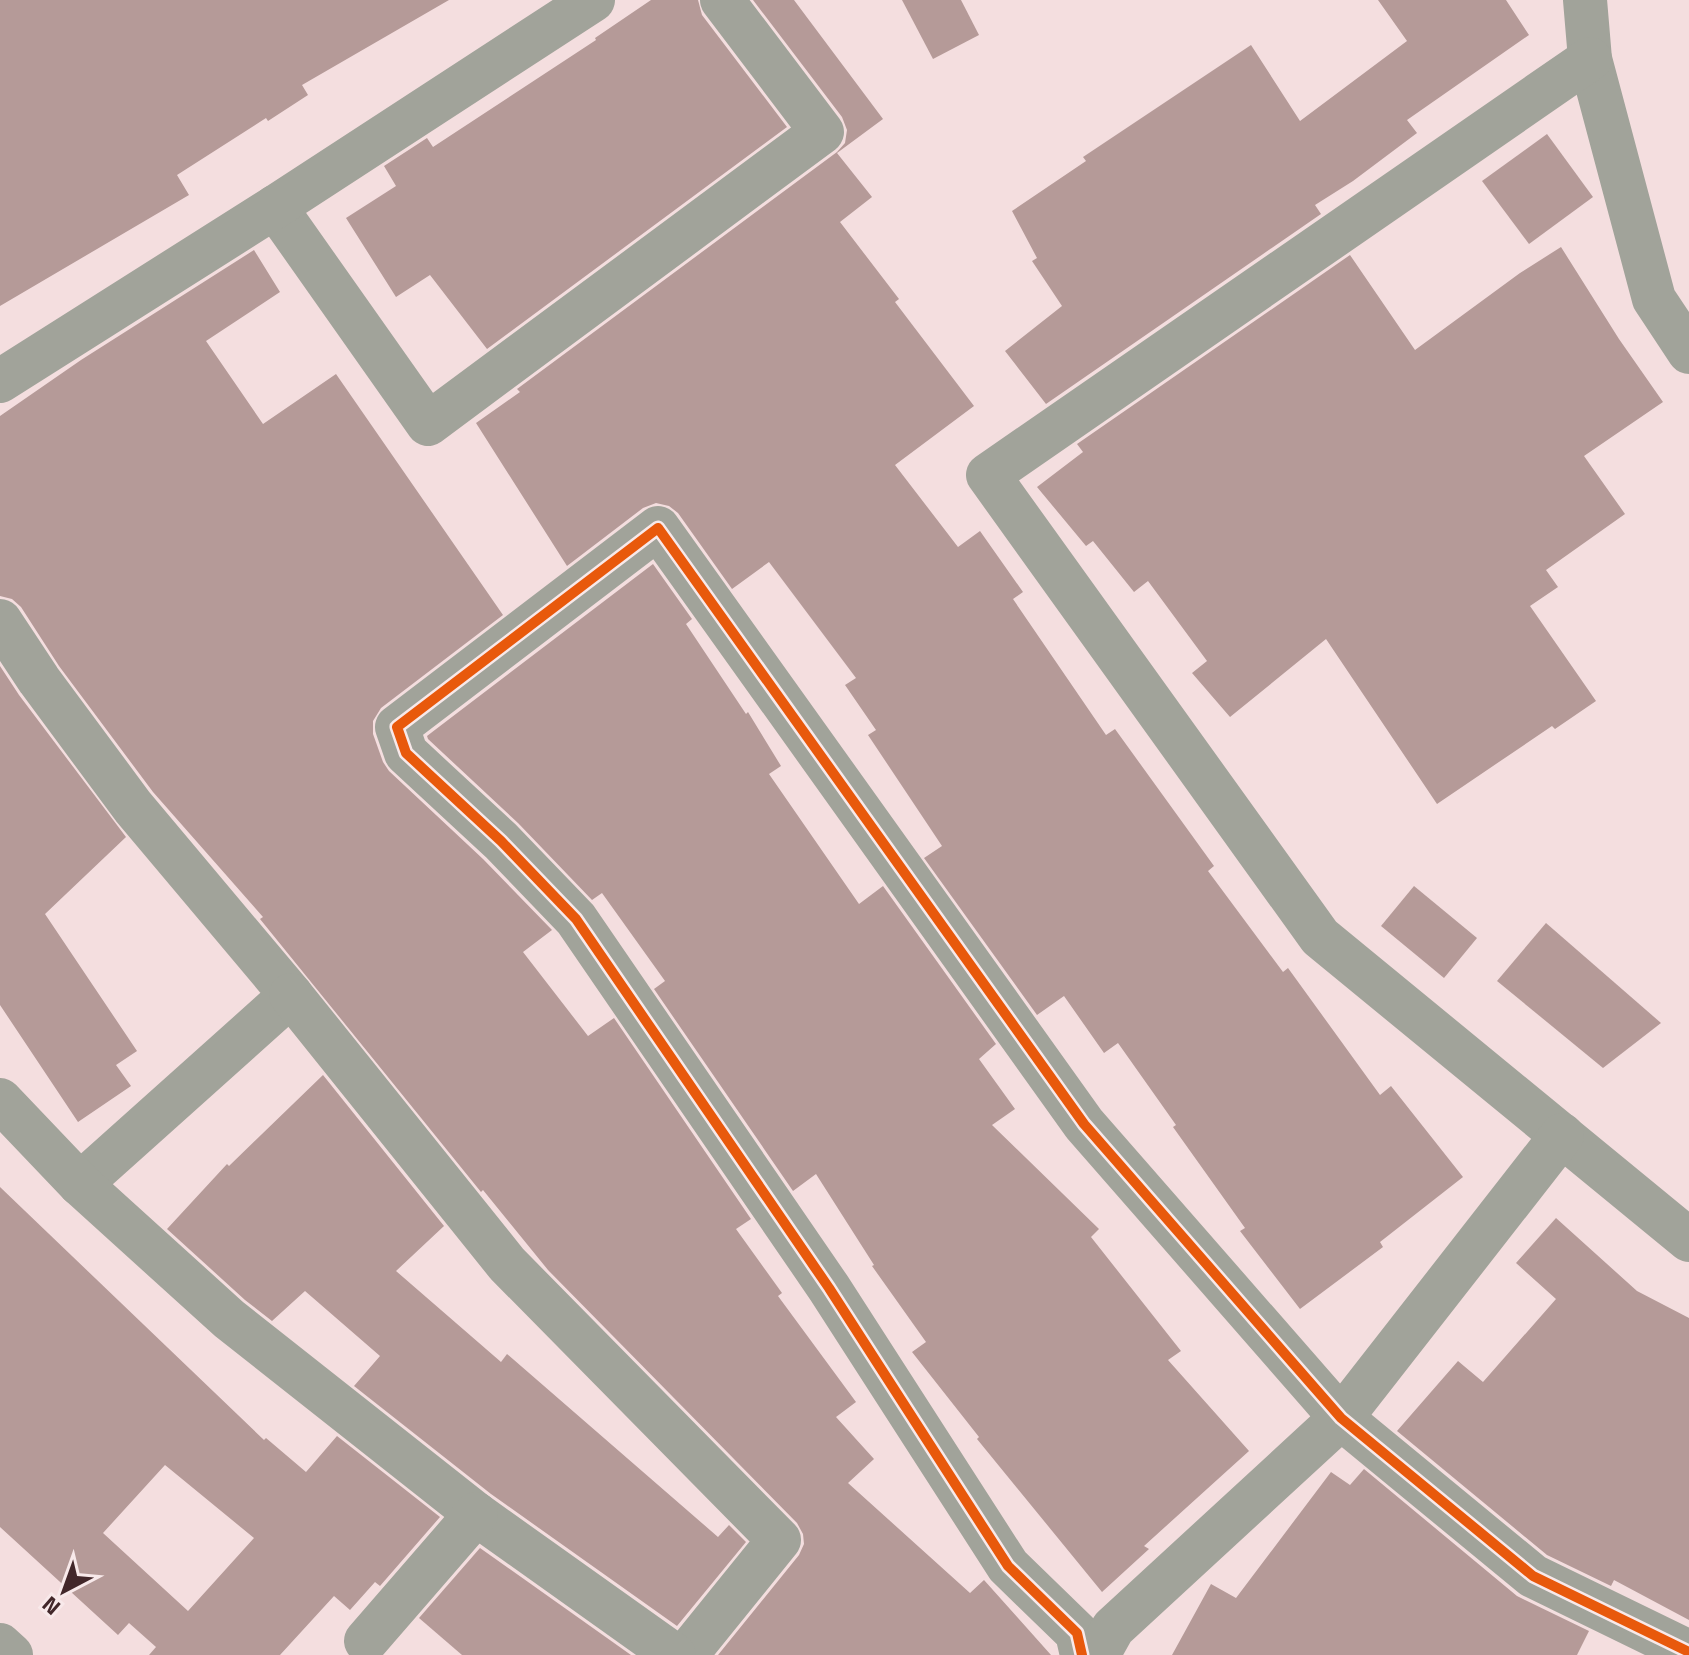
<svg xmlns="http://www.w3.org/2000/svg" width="1689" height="1655" font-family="'Titillium Web',sans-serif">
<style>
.building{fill:#b59a98;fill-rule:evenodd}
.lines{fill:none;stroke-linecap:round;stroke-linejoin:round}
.minor{stroke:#a1a39a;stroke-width:44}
.cycleway-casing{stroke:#f8e9ea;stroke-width:15}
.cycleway{stroke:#e8590c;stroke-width:10}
</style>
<rect width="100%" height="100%" fill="#f4dedf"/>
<g class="building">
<path d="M0,0H449L302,85L308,95L268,121L266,118L177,175L189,195L0,306Z"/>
<path d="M651,0H698L702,15L787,127L487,349L430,275L396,297L346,218L396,186L384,166L427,138L433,147L596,40L595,38Z"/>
<path d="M753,0H794L883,119L837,153L872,197L840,222L899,299L895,302L974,406L895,465L958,547L980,531L1023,592L1013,599L1106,735L1115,729L1214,866L1208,871L1283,972L1288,968L1380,1095L1391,1086L1463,1177L1380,1242L1383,1247L1300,1309L1240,1231L1245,1228L1173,1127L1176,1125L1118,1043L1104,1053L1064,996L1037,1015L924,858L942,846L868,735L876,730L845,685L856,678L769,562L732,589L678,513L669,506L656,503L643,508L567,566L476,423L520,392L517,389L837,152L845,143L847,130L842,117Z"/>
<path d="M902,0H961L979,35L933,59Z"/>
<path d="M1378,0H1506L1529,35L1407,120L1417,133L1353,181L1315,205L1321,214L1046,404L1005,351L1062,306L1032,261L1037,258L1012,211L1086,161L1083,157L1251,45L1300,121L1407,41Z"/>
<path d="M1547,134L1593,197L1529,244L1482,181Z"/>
<path d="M1561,247L1619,339L1663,402L1584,456L1625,514L1546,570L1558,587L1530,606L1596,701L1555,729L1552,726L1437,804L1326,639L1230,717L1192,673L1207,661L1148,581L1134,592L1093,541L1086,546L1037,487L1083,452L1077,444L1350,255L1415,350L1520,273Z"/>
<path d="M254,250L280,292L206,341L263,424L336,374L503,615L381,708L373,721V734L383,762L389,771L483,859L552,930L523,952L588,1036L614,1018L751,1219L736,1229L782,1293L778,1296L856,1402L836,1417L874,1459L848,1483L970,1593L984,1580L1051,1655H718L799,1555L804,1544L803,1534L797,1523L548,1270L483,1190L481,1192L260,919L263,917L153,792L59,666L21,607L12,599L0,596V416L81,360Z"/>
<path d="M653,564L692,619L686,624L746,714L748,712L781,766L769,774L859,904L883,886L996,1044L979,1059L1015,1109L992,1125L1099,1229L1091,1237L1181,1351L1168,1360L1249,1451L1144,1546L1149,1549L1102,1592L977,1439L979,1437L912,1352L926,1342L872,1266L874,1265L816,1174L793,1191L654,989L665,981L602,893L592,900L518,823L428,739L427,736Z"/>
<path d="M0,666L19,695L126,837L45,914L137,1051L116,1065L131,1086L78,1122L0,1005Z"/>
<path d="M1414,886L1477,938L1444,978L1381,926Z"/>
<path d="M1546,923L1661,1023L1603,1068L1497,981Z"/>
<path d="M323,1075L444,1226L396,1271L501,1362L507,1354L718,1537L729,1525L746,1542L677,1626L491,1494L354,1386L380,1356L305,1291L272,1321L245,1300L167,1229L227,1164L229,1166Z"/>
<path d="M0,1187L264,1440L266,1438L306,1472L337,1436L440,1517L380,1586L375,1582L350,1610L334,1596L280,1655H149L156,1647L129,1623L118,1635L0,1527ZM165,1465L254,1538L188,1611L103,1533Z"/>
<path d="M1556,1218L1637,1291L1689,1318V1620L1614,1580L1611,1586L1547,1555L1397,1431L1458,1361L1483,1382L1556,1299L1516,1263Z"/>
<path d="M1364,1469L1517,1596L1589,1631L1577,1655H1172L1211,1584L1236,1598L1331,1472L1350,1485Z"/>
<path d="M480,1548L631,1655H462L419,1618Z"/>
</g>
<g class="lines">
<g class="minor">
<path d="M1585,0L1590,59L1654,299L1689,352"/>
<path d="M1590,59L988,475L1320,937L1689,1240"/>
<path d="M275,207L428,424L822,132L722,0"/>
<path d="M0,381L275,207L593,0"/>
<path d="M0,621L39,680L133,807L291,995L80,1184"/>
<path d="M291,995L507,1264L779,1540L686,1655"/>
<path d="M0,1100L80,1184L229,1319L476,1514L674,1655"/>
<path d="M366,1641L476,1514"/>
<path d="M0,1645L11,1655"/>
<path d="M1082,1655L1077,1633L1008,1566L829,1288L576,919L501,841L406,753L397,727L658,528L1084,1124L1341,1418L1533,1576L1689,1652"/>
<path d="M1098,1655L1113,1628L1341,1418L1562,1135"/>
</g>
<defs>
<path id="cycleway" d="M1082,1655L1077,1633L1008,1566L829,1288L576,919L501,841L406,753L397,727L658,528L1084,1124L1341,1418L1533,1576L1689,1652"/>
</defs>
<use href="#cycleway" class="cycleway-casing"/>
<use href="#cycleway" class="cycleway"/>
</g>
<g transform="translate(64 1591) rotate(221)" stroke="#f8e9ea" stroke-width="6" paint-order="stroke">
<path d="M0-6L14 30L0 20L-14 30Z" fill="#42272a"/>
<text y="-12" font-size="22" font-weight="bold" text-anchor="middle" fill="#42272a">N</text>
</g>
</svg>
